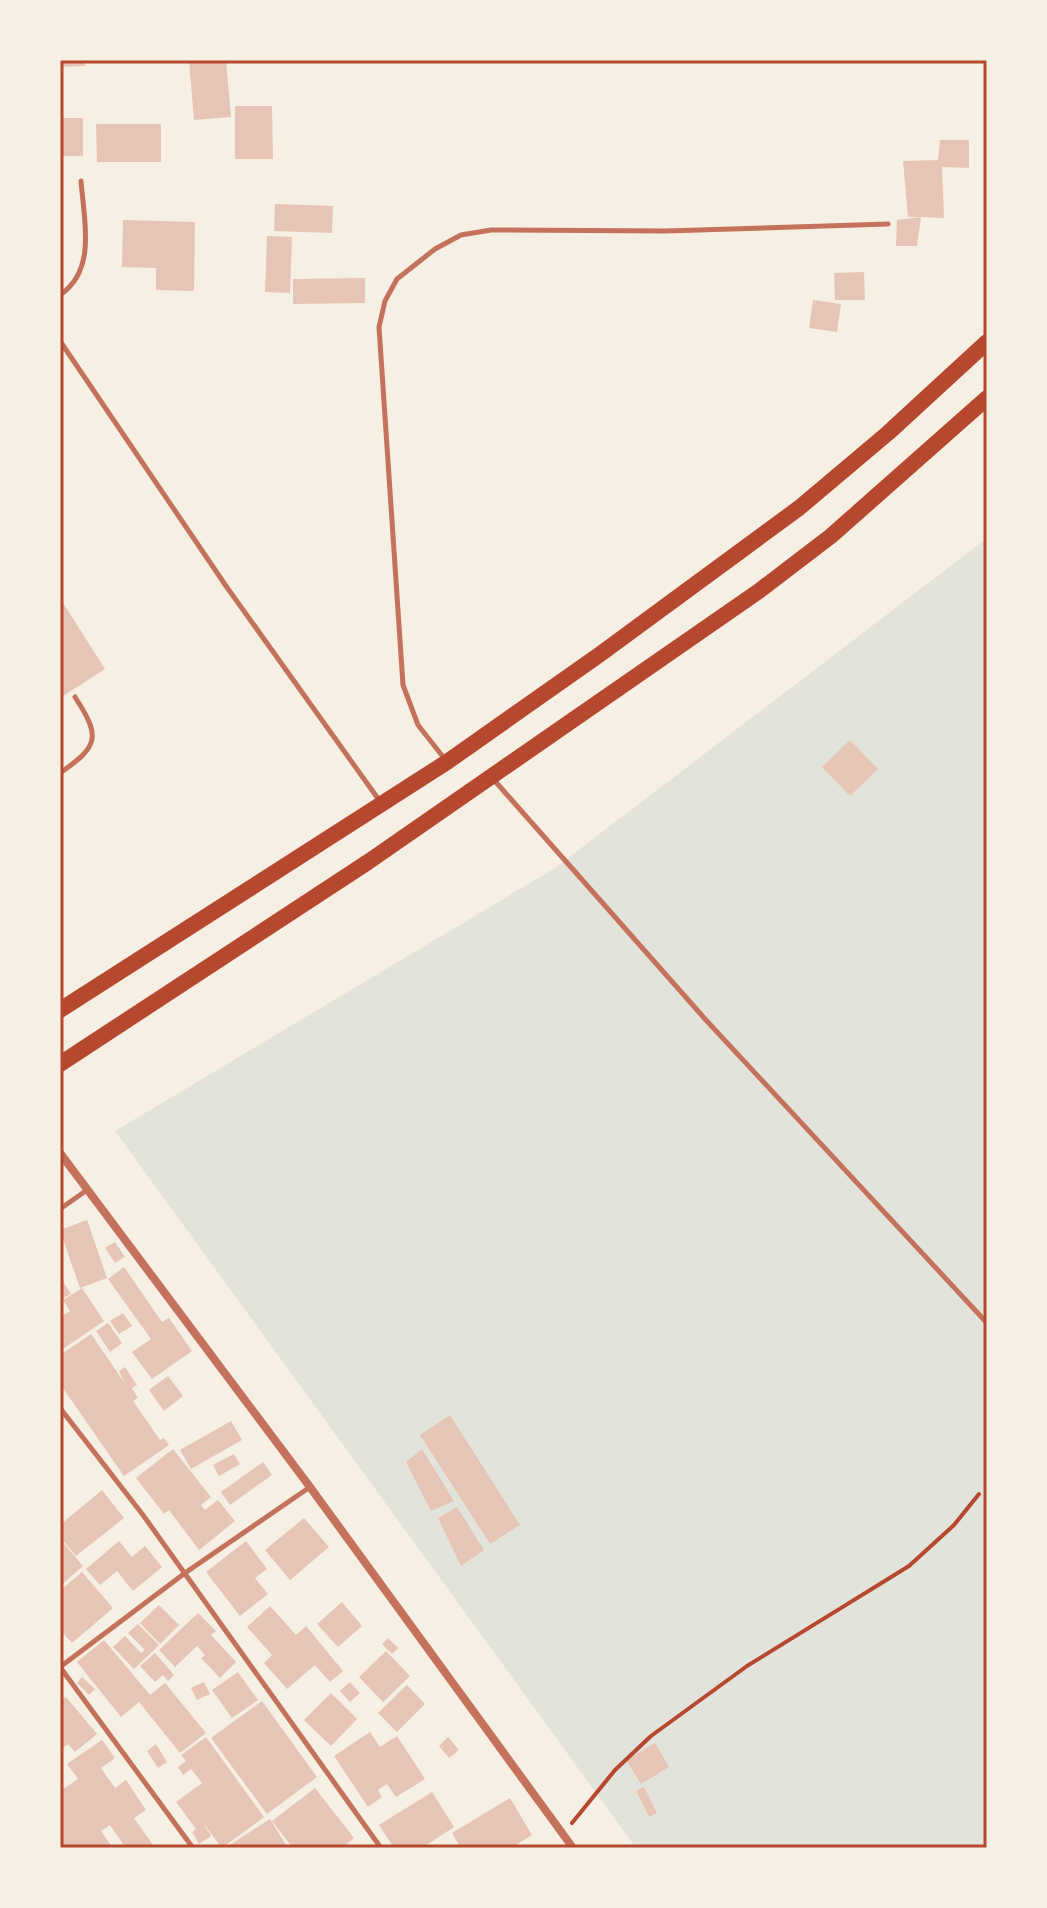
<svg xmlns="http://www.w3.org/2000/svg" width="1047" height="1908" font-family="'IBM Plex Sans',sans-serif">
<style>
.green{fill:#e2e4dc}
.building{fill:#e6c5b7}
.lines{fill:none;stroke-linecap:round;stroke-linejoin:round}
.path{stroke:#b5482f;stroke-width:4}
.service{stroke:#c5725c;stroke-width:5}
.minor{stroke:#c5725c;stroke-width:8}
.primary{stroke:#b5482f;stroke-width:16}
.neatline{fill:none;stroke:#b5482f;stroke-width:3}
</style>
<rect width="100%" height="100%" fill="#f6efe4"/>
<path class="green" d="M987,538V1848H636L115,1131L555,868Z"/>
<g class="building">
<path d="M60,60H85V66L60,67Z"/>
<path d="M189,60H226L231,117L194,120Z"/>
<path d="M235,106H272L273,159H235Z"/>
<rect x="60" y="118" width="23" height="38"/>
<path d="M96,124H161V162H97Z"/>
<path d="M940,140H969V168L942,167L944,218L921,217L917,246H896L897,220L921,217H908L903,161L938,160Z"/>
<path d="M275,204L333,206L332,233L274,231Z"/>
<path d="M123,220L195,222L194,291L156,290V268L122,267Z"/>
<path d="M267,236L292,237L290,293L265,292Z"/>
<path d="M864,272L865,300H835L834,273Z"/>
<path d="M365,278V303L293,304V279Z"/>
<path d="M813,300L841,304L837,332L809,328Z"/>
<path d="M60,598L105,669L60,698Z"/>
<path d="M850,740L878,769L850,796L822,767Z"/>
<path d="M87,1220L107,1278L80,1288L60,1230Z"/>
<path d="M115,1242L125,1257L115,1263L105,1248Z"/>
<path d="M124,1267L162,1322L169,1318L192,1351L152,1379L132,1352L151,1339L108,1279Z"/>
<path d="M60,1276L71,1294L60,1300Z"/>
<path d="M82,1288L104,1321L60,1351V1317L70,1311L63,1300Z"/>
<path d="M123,1313L132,1326L119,1334L110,1321Z"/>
<path d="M108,1323L122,1343L110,1352L96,1331Z"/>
<path d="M91,1334L124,1382L119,1371L125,1367L137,1385L132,1388L138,1398L133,1401L160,1440L164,1438L169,1445L124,1476L60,1384V1355Z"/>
<path d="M168,1376L183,1396L164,1411L149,1390Z"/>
<path d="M450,1415L520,1525L490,1544L420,1435Z"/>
<path d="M231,1421L242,1440L191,1469L180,1450Z"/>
<path d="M173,1449L211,1497L201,1505L205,1510L218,1500L235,1521L199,1550L169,1510L164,1514L136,1478Z"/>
<path d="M422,1449L454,1501L431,1511L406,1462Z"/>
<path d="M234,1454L240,1464L219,1476L213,1465Z"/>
<path d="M263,1462L272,1475L230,1505L221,1492Z"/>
<path d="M102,1490L124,1518L76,1556L60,1537V1525Z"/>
<path d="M457,1507L484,1550L461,1566L438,1518Z"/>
<path d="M304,1518L329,1547L290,1580L265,1550Z"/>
<path d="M60,1539L83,1566L60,1586Z"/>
<path d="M119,1541L132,1557L145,1546L162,1567L133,1591L117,1571L100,1585L86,1569Z"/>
<path d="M246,1541L267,1569L255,1578L268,1594L240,1616L206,1572Z"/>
<path d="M82,1572L113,1608L72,1643L60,1630V1591Z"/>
<path d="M342,1602L362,1626L338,1647L317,1624Z"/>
<path d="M159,1605L179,1625L160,1644L140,1623Z"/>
<path d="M270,1606L296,1635L306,1626L343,1671L330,1682L315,1665L287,1689L264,1663L272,1655L247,1627Z"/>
<path d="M198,1613L216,1631L211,1635L236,1662L220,1678L201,1658L205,1655L197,1646L175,1667L159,1650Z"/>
<path d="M138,1624L159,1645L134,1669L113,1647L125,1636L141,1653L145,1650L128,1633Z"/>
<path d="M388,1638L398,1648L392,1654L382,1644Z"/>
<path d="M104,1640L150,1695L165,1683L206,1733L180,1753L139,1702L121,1717L77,1662Z"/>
<path d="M386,1651L410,1676L383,1702L359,1677Z"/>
<path d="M155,1653L174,1675L168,1681L163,1675L155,1682L140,1666Z"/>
<path d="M238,1672L258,1700L232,1718L212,1690Z"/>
<path d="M82,1677L95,1689L89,1695L77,1683Z"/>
<path d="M204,1682L210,1694L197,1700L191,1688Z"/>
<path d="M350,1682L360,1693L350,1702L340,1691Z"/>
<path d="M407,1685L425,1704L397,1732L378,1713Z"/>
<path d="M331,1693L357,1719L331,1746L304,1720Z"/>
<path d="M66,1697L97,1734L75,1752L68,1744L60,1750V1701Z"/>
<path d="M262,1701L317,1777L267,1814L211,1738Z"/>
<path d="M370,1732L380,1747L397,1736L425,1779L396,1797L387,1784L378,1790L382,1797L368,1807L334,1756Z"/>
<path d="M206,1737L264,1817L222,1848L203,1823L211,1836L199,1844L192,1832L196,1829L176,1802L202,1783L191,1769L183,1775L178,1767L186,1761L181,1755Z"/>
<path d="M448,1737L459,1750L449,1758L439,1746Z"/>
<path d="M102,1740L115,1758L101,1768L115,1788L126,1780L146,1810L134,1818L155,1848H126L110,1825L101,1831L113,1848H60V1791L78,1779L67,1764Z"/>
<path d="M655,1743L669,1767L641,1784L626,1760Z"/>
<path d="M156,1744L167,1762L158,1768L147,1751Z"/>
<path d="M644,1787L657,1813L649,1817L636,1791Z"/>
<path d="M315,1788L354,1838L342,1848H293L272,1821Z"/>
<path d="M432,1792L454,1827L422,1848H394L379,1825Z"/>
<path d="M510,1798L532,1835L511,1848H461L452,1833Z"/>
<path d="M270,1819L288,1848H225Z"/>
</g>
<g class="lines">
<path class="path" d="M572,1823L615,1770L651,1736L747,1666L909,1566L954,1525L979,1494"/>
<g class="service">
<path d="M60,295C97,270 84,220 81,181"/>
<path d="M60,341L226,586L379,800"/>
<path d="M444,758L418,725L403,685L379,327L385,301L397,279L435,249L461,235L491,230L666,231L888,224"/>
<path d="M60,773C99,746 101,737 75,697"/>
<path d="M494,780L705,1019L987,1323"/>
<path d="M60,1209L87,1190"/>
<path d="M60,1408L143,1515L381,1848"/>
<path d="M60,1667L185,1573L310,1487"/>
<path d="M60,1667L193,1848"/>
</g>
<path class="minor" d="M60,1153L310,1487L573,1848"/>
<g class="primary">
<path d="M60,1010L447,762L599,655L799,508L888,433L987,342"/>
<path d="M60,1064L368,862L759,591L831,536L987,398"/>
</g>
</g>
<rect width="1047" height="1908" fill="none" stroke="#f6efe4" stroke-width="124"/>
<rect x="62" y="62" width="923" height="1784" class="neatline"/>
</svg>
